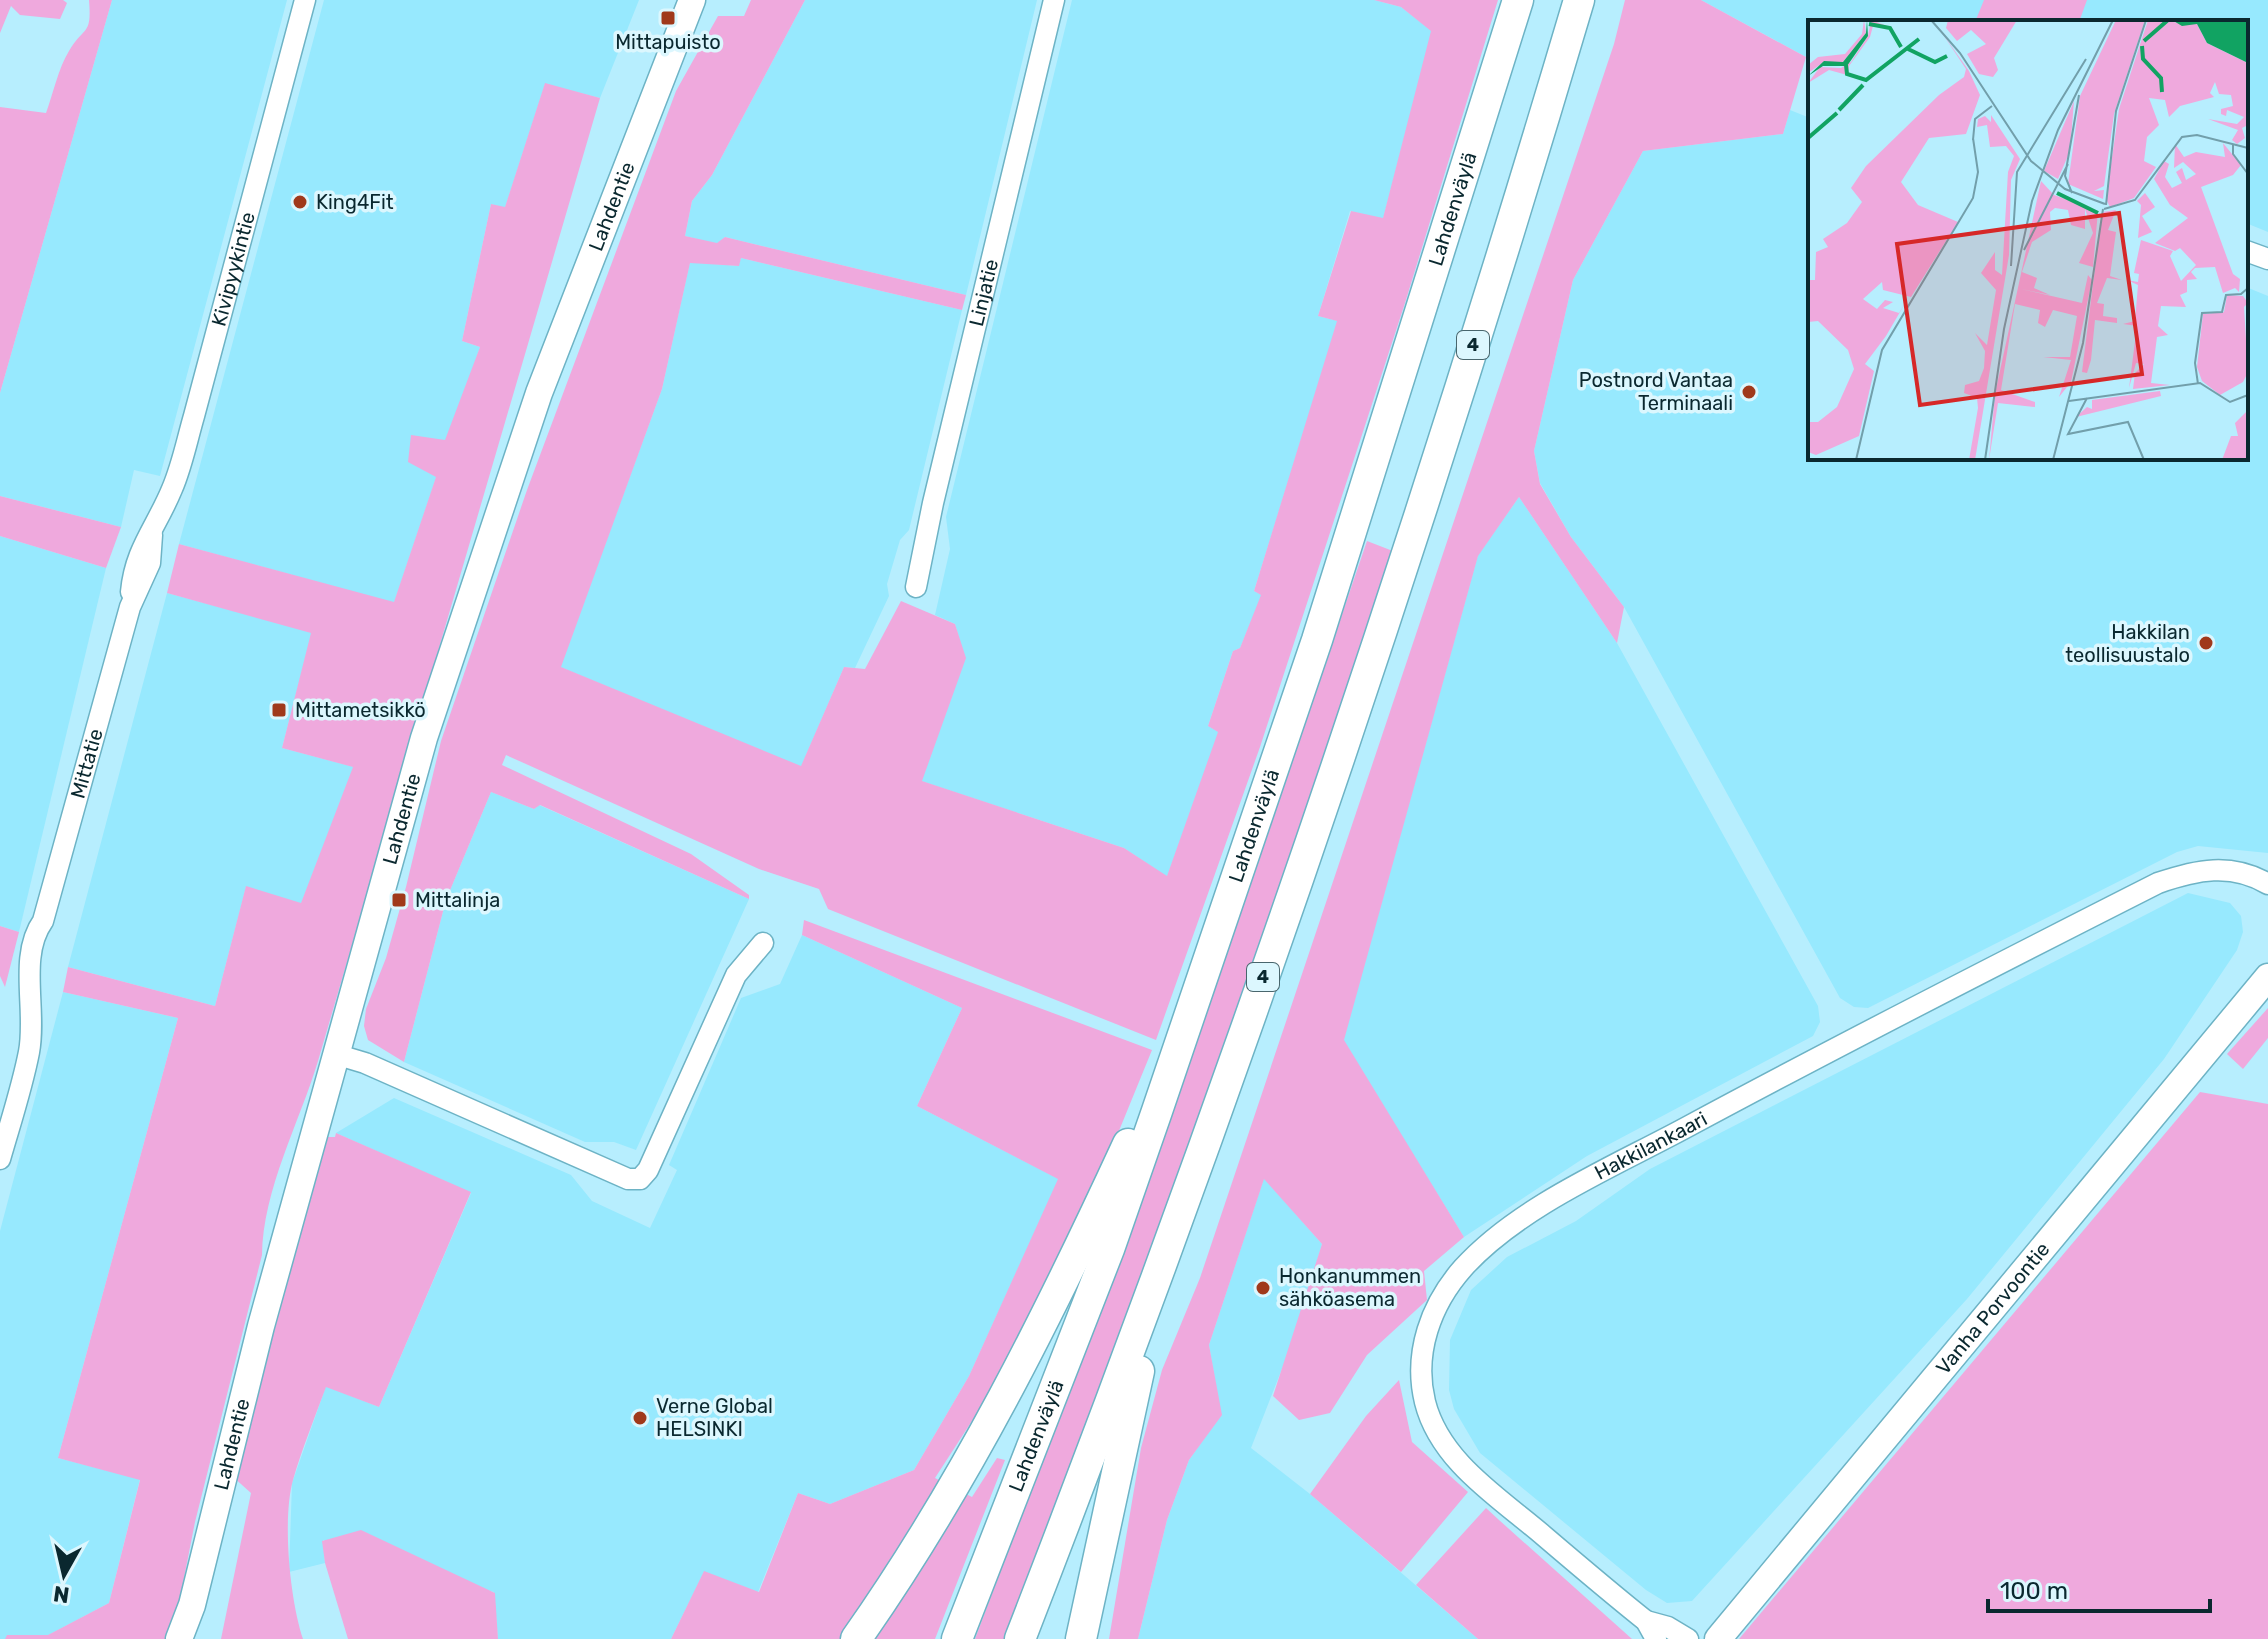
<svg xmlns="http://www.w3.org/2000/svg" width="2268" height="1639" font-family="Rubik,sans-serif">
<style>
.built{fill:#97e9fe}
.green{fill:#efa9dd}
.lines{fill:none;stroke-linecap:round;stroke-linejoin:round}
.minor-casing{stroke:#6db3c5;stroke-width:23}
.major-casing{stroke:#6db3c5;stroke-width:29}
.highway-casing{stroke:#6db3c5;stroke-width:33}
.minor{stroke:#fff;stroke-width:20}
.major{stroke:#fff;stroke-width:26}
.highway{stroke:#fff;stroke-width:30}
.poi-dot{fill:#a0391b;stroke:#dcf7fe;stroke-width:3}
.labels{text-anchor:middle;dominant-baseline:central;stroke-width:7;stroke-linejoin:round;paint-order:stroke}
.shield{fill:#dcf7fe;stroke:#49666d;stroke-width:2}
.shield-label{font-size:18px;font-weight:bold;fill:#0a282f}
.poi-label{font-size:20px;fill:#0a282f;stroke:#dcf7fe;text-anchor:start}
.street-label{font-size:20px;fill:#0a282f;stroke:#dcf7fe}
.inset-river{fill:none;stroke:#11a362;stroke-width:4}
.inset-road{fill:none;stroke:#729fab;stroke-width:2}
.view{fill:#d62828;fill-opacity:0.15;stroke:#d62828;stroke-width:4}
.inset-edge{fill:none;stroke:#0a282f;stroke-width:4}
</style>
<rect width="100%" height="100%" fill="#b7eefe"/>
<g class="built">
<path d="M112,0H287L160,476L134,470L121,527L0,496V393Z"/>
<path d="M324,0H639L600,98L545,84L505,208L491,204L462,341L480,347L394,603L179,544Z"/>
<path d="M805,0H1037L966,295L725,237L717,244L685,236L692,201L712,175Z"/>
<path d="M1072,0H1374L1401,7L1432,31L1383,219L1350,211L1318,316L1338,321L1254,591L1262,595L1240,648L1233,651L1208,726L1219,732L1167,877L1124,848L921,781L965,658L955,624L935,615L950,549L946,517Z"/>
<path d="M1701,0H2268V232L2246,223V22H1810V59Z"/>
<path d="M1790,110L1810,118V458H2246V287L2268,296V853L2198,846L2177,852L1868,1008L1854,1007L1840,998L1624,607L1571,537L1540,483L1534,451L1573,280L1643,151L1783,134Z"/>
<path d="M741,258L962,310L909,530L900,540L887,584L889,596L855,668L844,667L801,767L560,667L662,389L690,262L738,266Z"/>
<path d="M1519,497L1617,643L1818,1006L1820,1022L1813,1036L1587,1156L1464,1237L1343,1041L1478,555Z"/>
<path d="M0,536L106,568L19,932L0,926Z"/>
<path d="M167,593L312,632L282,748L354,767L301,904L246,887L215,1006L68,967Z"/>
<path d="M491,792L534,809L539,805L749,899L636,1150L614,1142H585L404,1062L446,900Z"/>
<path d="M2188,893L2230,903L2241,916L2243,932L2237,950L2164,1059L1967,1299L1692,1601L1667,1603L1646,1590L1480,1453L1454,1409L1449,1390L1450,1340L1471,1290L1507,1257L1576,1221L1650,1169Z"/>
<path d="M802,935L962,1008L917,1106L1059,1179L969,1376L914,1470L830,1504L798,1493L758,1592L704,1572L671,1639H498L494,1592L323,1540L325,1563L289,1572L292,1483L326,1386L379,1407L471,1193L336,1133L394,1098L571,1175L592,1201L650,1228L677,1170L669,1165L741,998L780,984Z"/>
<path d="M63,992L178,1018L58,1458L140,1479L109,1603L41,1639H0V1231Z"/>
<path d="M1264,1178L1322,1244L1294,1338L1251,1448L1310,1494L1478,1639H1138L1167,1520L1189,1460L1221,1415L1209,1345Z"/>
</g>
<g class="green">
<path d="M0,0H63L67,3L60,19L20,15L11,6L0,33Z"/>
<path d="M89,0H112L0,393V107L46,113C53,94 58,69 69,51C84,25 92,37 89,0Z"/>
<path d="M751,0H805L712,175L692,201L685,236L717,243L725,237L966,295L962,310L741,258L739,266L690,263L662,389L561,667L801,766L844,667L865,669L901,601L955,624L966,658L922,781L1124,848L1167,876L1218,732L1208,726L1233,651L1240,648L1261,595L1254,591L1337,321L1318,316L1351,211L1383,218L1431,31L1401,7L1374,0H1498L1405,303L1260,747L1156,1040L828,909L819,889L759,869L506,755L502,765L691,854L749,895V899L540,805L534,809L491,792L446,900L404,1062L368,1040L364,1026L366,1009L386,958L406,887L441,741L527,490L676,91L718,16H744Z"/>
<path d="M1625,0H1701L1806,57L1783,134L1643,151L1573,280L1534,451L1540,484L1571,537L1624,607L1617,643L1519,497L1478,556L1344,1040L1464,1237L1424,1271L1427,1300L1367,1355L1330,1413L1299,1420L1273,1396L1322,1244L1264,1179L1209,1345L1222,1415L1189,1460L1167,1520L1138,1639H1109L1141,1448L1162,1370L1200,1278L1614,44Z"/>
<path d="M1984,0H2087L2079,22H1975Z"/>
<path d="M545,83L600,98L318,1061C299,1124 263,1189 262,1255L195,1522L172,1639H5L7,1635H48L109,1603L140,1480L58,1458L178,1018L63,992L68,967L215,1006L246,886L301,903L353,767L282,748L311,633L167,593L179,544L394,602L436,477L408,462L411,435L445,440L480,347L462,341L491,204L505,207Z"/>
<path d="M0,496L121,527L106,568L0,536Z"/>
<path d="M1367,541L1398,553L1270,935L1009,1639H975L1174,1108Z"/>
<path d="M804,920L1152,1050L1094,1192L1016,1353L935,1478L972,1497L997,1458L1005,1460L935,1639H671L704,1571L759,1592L798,1493L830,1504L914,1470L969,1376L1058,1179L917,1106L962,1008L802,935Z"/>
<path d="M0,926L19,932L5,987L0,976Z"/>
<path d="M2268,1008V1038L2243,1069L2227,1054Z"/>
<path d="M2200,1092L2268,1104V1639H1739Z"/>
<path d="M336,1133L471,1192L379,1407L326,1387C315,1417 302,1449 293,1480C282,1520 290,1600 303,1639H221L251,1493L232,1476L328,1137H335Z"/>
<path d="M1399,1380L1412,1442L1468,1492L1401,1572L1310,1494L1366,1416Z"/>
<path d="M1486,1508L1499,1520L1632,1639H1478L1416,1585Z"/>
<path d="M361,1530L495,1593L498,1639H348L325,1563L322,1541Z"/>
</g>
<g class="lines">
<defs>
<g id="minor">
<path d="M2246,251L2268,259"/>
<path id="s1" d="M916,587L933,503L1054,0"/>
<path id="s2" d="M131,592C135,549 156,528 172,489C182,466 187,440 194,416L305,0"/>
<path d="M335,1054L365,1063L628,1179H640L648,1170L736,975L763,943"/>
<path id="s3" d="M0,1159C10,1124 22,1088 29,1052C37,1010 18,956 43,921L130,607L150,563L152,535"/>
<path d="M1646,1621L1668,1627L1688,1639"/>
<path id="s4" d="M1656,1639L1646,1621C1612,1594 1578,1565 1544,1536C1500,1498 1440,1462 1425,1402C1413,1353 1431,1304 1463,1268C1519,1206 1615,1166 1687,1127C1843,1043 2000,963 2158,883C2196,870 2231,862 2268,884"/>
</g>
<g id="major">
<path id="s5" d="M179,1639L192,1605L261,1326L424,738L539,393L692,0"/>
<path id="s6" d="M1718,1639L2268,977"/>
</g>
<g id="highway">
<path d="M856,1639C965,1484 1049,1315 1128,1144"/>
<path id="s7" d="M957,1639L1109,1249L1157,1111L1317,640L1518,0"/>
<path d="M1020,1639C1229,1101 1415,554 1579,0"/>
<path d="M1081,1639L1139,1371"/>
</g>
</defs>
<use href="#minor" class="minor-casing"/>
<use href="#major" class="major-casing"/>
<use href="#highway" class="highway-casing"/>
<use href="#minor" class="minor"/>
<use href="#major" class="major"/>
<use href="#highway" class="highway"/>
</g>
<g class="poi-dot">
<rect x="660" y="10" width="16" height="16" rx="4"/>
<circle cx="300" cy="202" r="8"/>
<circle cx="1749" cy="392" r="8"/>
<circle cx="2206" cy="643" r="8"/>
<rect x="271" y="702" width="16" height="16" rx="4"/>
<rect x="391" y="892" width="16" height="16" rx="4"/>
<circle cx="1263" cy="1288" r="8"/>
<circle cx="640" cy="1418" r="8"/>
</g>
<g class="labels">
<g class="shield">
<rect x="1457" y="331" width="32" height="28" rx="6"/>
<rect x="1247" y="963" width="32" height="28" rx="6"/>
</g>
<g class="shield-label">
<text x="1473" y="345">4</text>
<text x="1263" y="977">4</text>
</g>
<g class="poi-label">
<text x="668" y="42" text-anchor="middle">Mittapuisto</text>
<text x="316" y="202">King4Fit</text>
<text x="1733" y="380" text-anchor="end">Postnord Vantaa<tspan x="1733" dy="23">Terminaali</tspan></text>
<text x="2190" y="632" text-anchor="end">Hakkilan<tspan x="2190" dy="23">teollisuustalo</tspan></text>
<text x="295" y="710">Mittametsikkö</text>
<text x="415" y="900">Mittalinja</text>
<text x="1279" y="1276">Honkanummen<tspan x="1279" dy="23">sähköasema</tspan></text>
<text x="656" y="1406">Verne Global<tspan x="656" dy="23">HELSINKI</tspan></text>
</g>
<g class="street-label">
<text stroke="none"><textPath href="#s5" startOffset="1498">Lahdentie</textPath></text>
<text stroke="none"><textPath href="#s7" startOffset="1514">Lahdenväylä</textPath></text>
<text stroke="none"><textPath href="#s2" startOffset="340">Kivipyykintie</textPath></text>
<text stroke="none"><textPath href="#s1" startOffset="302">Linjatie</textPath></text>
<text stroke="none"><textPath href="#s3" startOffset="408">Mittatie</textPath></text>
<text stroke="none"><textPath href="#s5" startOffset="850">Lahdentie</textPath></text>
<text stroke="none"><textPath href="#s7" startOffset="866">Lahdenväylä</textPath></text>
<text stroke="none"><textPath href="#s4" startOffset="706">Hakkilankaari</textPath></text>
<text stroke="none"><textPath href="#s6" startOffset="430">Vanha Porvoontie</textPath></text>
<text stroke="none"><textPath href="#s7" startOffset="218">Lahdenväylä</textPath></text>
<text stroke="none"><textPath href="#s5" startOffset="202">Lahdentie</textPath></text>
</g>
</g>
<g transform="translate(1808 20)">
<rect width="440" height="440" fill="#b7eefe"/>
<path d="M56,0L58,13L35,42H16L0,53V45L10,37L37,34L54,14ZM63,0L82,7L65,6L62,17L41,46L40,54L57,60L21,50L0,63L12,47L33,48L43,42L60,16ZM140,0H209L186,38L190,50L185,57L171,54L159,34L178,24L163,10L149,21L138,8ZM308,0H337L306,94L296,166L286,171L296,170L295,179L260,164L272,76ZM340,0L389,4L399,23L440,43V105L434,108L437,118L429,124L424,120L430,110L400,99L429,104L436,97L419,90L418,96L413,94V89L425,86L423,75L411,74L407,62L402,73L406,77L372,86L361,97L357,80L341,78L351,105L339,117L336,141L348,147L326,178L302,187L298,179L311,89ZM132,10L161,51L172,75L158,114L121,118L93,162L110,185L150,202L103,277L75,270L74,262L55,279L69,289L77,280L85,282L75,288L91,293L99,280L78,316L57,344L66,351L51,416L8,435L0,432V402H10L29,387L46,349L40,330L10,301L0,302V260H7L8,232L20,227L15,219L39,203L54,182L43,168L58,146L131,75L156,57L158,49ZM266,81L262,131L250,159L236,151ZM183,95L212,139L203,160L201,235L167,440H161L170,388L169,378L156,373L157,365L171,361L176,348L177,331L167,313L179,325L188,270L173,253L187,232V250L194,255L200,152L206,136L198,126L182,127L179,105L169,107L168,116L170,99L177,96L183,102ZM415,123L433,145L425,155L393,167L425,254L432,259L431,272L427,268L415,273L407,247L387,248L383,252L389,259L379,260V272L372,275L378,287L353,286L350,306L360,315L349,317L343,363L362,365L325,369L327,353L336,344L328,343L321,368L329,306L315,304L327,301L330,265L319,260L330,262L331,254L326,253L333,220L365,231L362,236L373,261L388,245L372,228L367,231L347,223L380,198L362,185L346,159L356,141L361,144L357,157L364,168L374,163L368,152L374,148L378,160L388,154L375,142L366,148L367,124L376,137L388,132L417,137ZM233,161L246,175L290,191L285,247L271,243L285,213L277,189V209L263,205L260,190L247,188L242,192L243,210L224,222L214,252L229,258L226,268L242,275L213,269L274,283L280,255L284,260L263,362L251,377L263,340L235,337H262L269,296L245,290L237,307L230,303L232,290L207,284L193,370L227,382V387L190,383L181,440L187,374ZM337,173L347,187L334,196L344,212L330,218L333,185L329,181ZM308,190L300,210L308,212L302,256L314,260L299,258L289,283L296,284L295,296L309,298V303L287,300L283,340L279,353L274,352L294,192ZM419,275L435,276L440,283L436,287L440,352L435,362L412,375L394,361L389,347L395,294L416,292ZM352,371L353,376L268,397L279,387L284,389V380ZM440,390V440H414L423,416H430L427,403Z" fill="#efa9dd"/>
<path d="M59,0L60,16L39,46H15L0,56L16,41L35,42L58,13ZM364,0H440V43L399,23L389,4L374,6Z" fill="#11a362"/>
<path class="inset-river" d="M61,4L82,8L93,27M336,21L360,0M334,26L335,39L353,58L354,72M98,28L127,42L139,36M38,45L39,54L58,60L111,19M31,90L55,65M0,118L29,93M249,173L290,193"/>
<path class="inset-road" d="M123,0L152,33L223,141L257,169L297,184M165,120L167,99L184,86M425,124V134L440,154M264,173L257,156L271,75M298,185L308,91L338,0M296,189L327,180L374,117L389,115L440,128M216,230L260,144M203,246L209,152L278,39M390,364L387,343L394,293L414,292L418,275L433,274L440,268M279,378L260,414L320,402L336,440M261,381L392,363L422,382L440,375M48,440L74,330L165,178L170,152L165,118M177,440L196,309L224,181L250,110L305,0M245,440L275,323L295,189"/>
<path class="view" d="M311,193L334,354L112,385L89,224Z"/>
<rect width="440" height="440" class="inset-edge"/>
</g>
<g transform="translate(64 1575) rotate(188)" stroke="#dcf7fe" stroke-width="6" paint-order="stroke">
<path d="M0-6L14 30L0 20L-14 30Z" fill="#0a282f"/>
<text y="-12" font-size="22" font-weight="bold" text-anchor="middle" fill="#0a282f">N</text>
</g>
<path d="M1988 1599v12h222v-12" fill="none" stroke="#0a282f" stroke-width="4"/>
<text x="2000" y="1599" font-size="24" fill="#0a282f" stroke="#dcf7fe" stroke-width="6" paint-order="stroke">100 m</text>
</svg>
